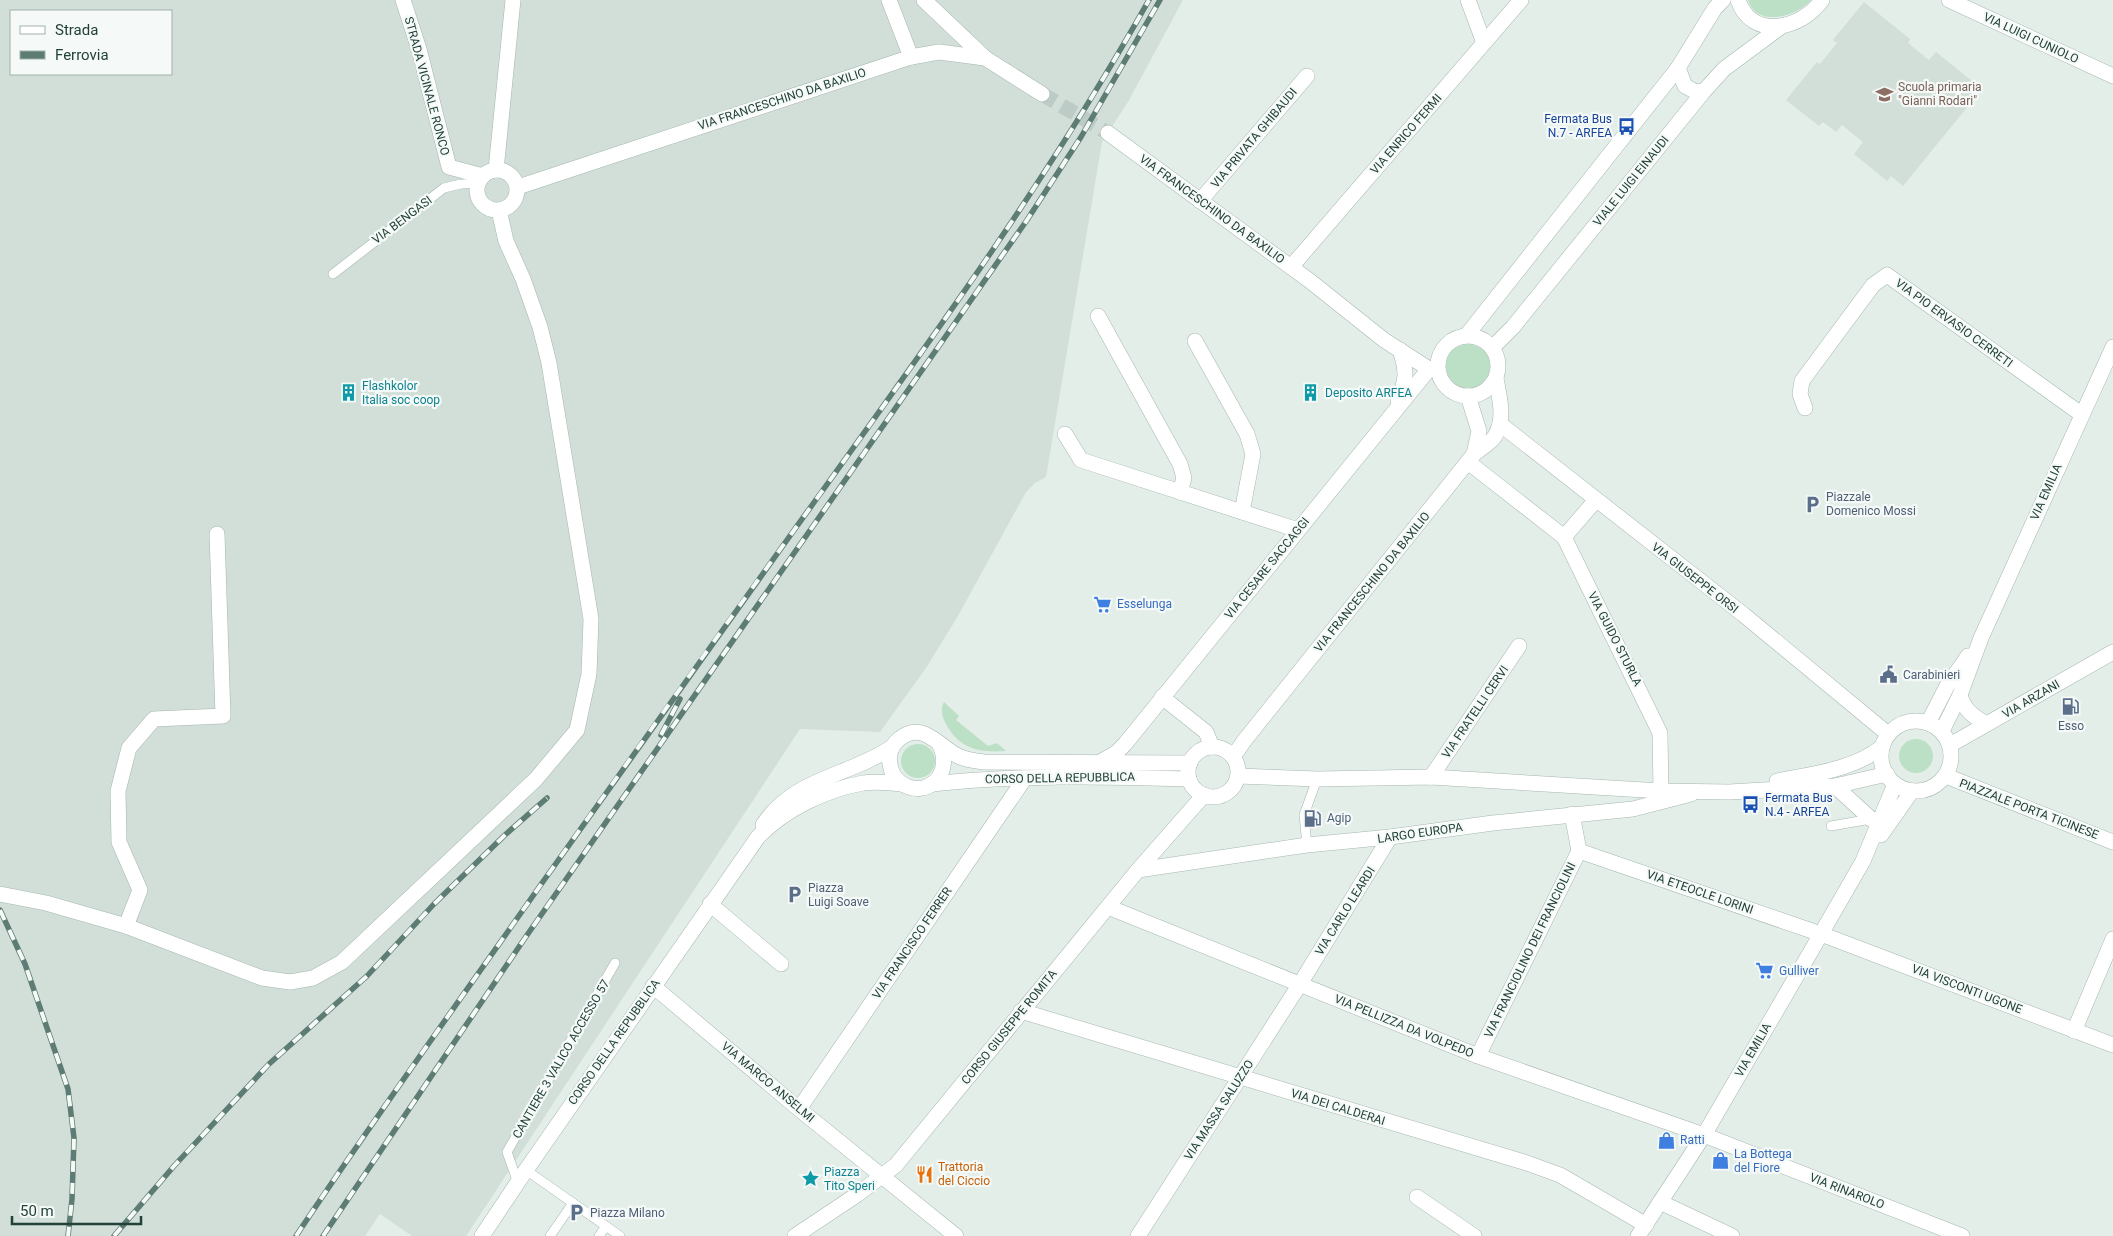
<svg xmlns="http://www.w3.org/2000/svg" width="2113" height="1236" font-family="Roboto,sans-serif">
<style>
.built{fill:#d2ded8;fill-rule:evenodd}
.green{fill:#bce0c5}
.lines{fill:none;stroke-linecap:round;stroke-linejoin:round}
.minor-tunnel{stroke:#bdcbc6;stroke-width:15;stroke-dasharray:15 8;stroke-linecap:butt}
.service-casing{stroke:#a6b7b0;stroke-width:10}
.minor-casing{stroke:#a6b7b0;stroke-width:16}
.tertiary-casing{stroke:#a6b7b0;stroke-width:16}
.service{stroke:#fff;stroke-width:9}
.minor{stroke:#fff;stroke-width:15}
.tertiary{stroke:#fff;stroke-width:15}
.rail-casing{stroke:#5d7c73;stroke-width:5.5}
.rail{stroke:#f5faf8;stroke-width:4;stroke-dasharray:11;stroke-linecap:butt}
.labels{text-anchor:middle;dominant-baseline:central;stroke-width:4.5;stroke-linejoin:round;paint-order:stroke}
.street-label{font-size:12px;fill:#224138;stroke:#f5faf8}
.education-label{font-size:12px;fill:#785e54;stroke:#f5faf8;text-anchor:start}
.transit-label{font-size:12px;fill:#164399;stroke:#f5faf8;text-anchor:end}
.culture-label{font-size:12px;fill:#0d838f;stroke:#f5faf8;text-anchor:start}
.service-label{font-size:12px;fill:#4e5e75;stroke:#f5faf8;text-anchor:start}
.shop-label{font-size:12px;fill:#366cbe;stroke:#f5faf8;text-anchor:start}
.food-label{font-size:12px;fill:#c56008;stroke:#f5faf8;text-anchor:start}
</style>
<rect width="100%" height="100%" fill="#e4eee9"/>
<g class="built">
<path d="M0,0H1183L1128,102L1102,142L1046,477L1035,483L1026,492L958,616L926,668L880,732L800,729L466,1236H412L380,1214L365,1236H0ZM11,11H171V74H11Z"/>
<path d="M1864,2L1910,39L1908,43L1929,60L1936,52L1982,89L1903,186L1891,176L1887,181L1854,154L1863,142L1842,125L1836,132L1823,122L1819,126L1786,100L1817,62L1820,64L1837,43L1833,40Z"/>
</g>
<g class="green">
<path d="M1748,0H1811C1796,17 1757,28 1748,0Z"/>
<circle cx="1468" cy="366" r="22"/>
<path d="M944,702L959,716L956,720L988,746L997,743L1006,751C980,753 959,749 946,724C942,717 940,709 944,702Z"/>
<circle cx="1916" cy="756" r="17"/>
<circle cx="918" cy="761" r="17"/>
</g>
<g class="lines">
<path class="minor-tunnel" d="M1042,94L1108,133"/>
<defs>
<g id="service">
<path d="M333,274L444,188L461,184L479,183"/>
<path d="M1831,826L1871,819"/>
<path d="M1307,845L1304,815L1317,779"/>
<path d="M526,1170L620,1236"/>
<path d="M518,1183L507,1152L615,963"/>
<path d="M550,1236L573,1203"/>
<path d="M599,1236L606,1226"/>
</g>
<g id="minor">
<path d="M403,0L419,49L449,167L483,176"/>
<path d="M889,0L911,57"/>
<path d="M924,0L985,58"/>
<path d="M1468,0L1484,43"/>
<path d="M1738,0C1752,41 1802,29 1822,0"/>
<path d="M1949,0L2113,76"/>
<path d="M1678,68L1685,86L1696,92L1704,91"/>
<path d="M1108,133L1310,281L1384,340L1429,369L1438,370"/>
<circle cx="497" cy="190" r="20"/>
<path d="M496,170L513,0"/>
<path d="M518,187L911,57L939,52L985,58L1042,94"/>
<path d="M1200,201L1307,76"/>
<path d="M1291,267L1521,0"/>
<path d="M1098,316L1180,464L1184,478L1180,492"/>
<path d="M1466,336L1678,68L1715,8L1723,0"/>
<circle cx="1468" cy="366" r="30"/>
<path d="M1195,341L1247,434L1253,454L1242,512"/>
<path d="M1492,348L1513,327L1704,91L1724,69L1782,26"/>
<path d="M1398,401C1407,379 1407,371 1400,350"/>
<path d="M1805,408L1800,394L1802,381L1873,285L1887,275L2081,414"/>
<path d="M1500,424L1744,615L1888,734"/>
<path d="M1065,434L1081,460L1298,530"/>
<path d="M1474,454C1481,448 1491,443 1495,436C1506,419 1499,396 1496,378"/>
<path d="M1468,462L1564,537"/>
<path d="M1596,500L1564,537L1660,733L1661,791"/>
<path d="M1162,697L1206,732L1212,747"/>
<path d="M1233,757L1244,741L1474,454L1479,431L1468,396"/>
<path d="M1100,762L1116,753L1125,744L1429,369"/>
<path d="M1946,776L2113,842"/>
<path d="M1431,777L1519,646"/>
<path d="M1835,786L1871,819L1879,824"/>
<path d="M1881,835L1912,791"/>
<path d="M1579,851L1821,934L2113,1045"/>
<path d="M1138,870L1307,845L1390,837L1493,823L1633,809L1691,794"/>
<path d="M0,894L46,903L126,926L262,978L290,982L313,978L342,962L536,779L577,730L589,674L591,619L549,363L540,327L523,279L506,241L499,210"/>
<path d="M710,904L781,964"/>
<path d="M1108,907L1478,1056L1704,1135L1962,1236"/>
<path d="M126,926L140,890L119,842L118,791L129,748L154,719L223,716L217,534"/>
<path d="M653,986L799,1109L956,1236"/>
<path d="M1021,1011L1527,1163L1560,1175L1646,1225"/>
<path d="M2074,1031L2113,939"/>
<path d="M1478,1056L1579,851L1572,814"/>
<path d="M799,1109L1025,778"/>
<path d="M1417,1197L1474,1236"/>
<path d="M1660,1202L1732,1236"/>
<path d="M795,1236L858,1194L896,1165L1138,870L1204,795"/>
<path d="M1138,1236L1300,984L1390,837"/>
<path d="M1638,1236L1704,1135L1821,934L1863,861L1895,784"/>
</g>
<g id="tertiary">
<path d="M1960,695C1964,710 1973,716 1986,724"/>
<circle cx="1916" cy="756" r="35"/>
<path d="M1928,723L1947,686L1968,656"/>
<path d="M1942,731L1960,695L1981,638L2113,347"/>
<path d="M938,742C956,772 927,801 901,783C895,779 891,772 890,764C888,756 891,746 898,740C922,719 938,746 958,756C966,760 975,761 984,762L1190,763"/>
<path d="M1950,745L2113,652"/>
<circle cx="1213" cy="772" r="25"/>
<path d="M1238,776L1317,779L1431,777L1661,791L1729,792L1835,786L1887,774"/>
<path d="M1777,781C1812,774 1853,770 1882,747"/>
<path d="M932,784C1017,775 1103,776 1189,779"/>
<path d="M763,825C793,778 850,776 892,747"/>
<path d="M482,1236L526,1170L758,837C785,809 825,790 863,783C876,781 889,783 902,784"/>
</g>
</defs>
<use href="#service" class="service-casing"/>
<use href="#minor" class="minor-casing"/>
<use href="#tertiary" class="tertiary-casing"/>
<use href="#service" class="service"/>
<use href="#minor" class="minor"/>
<use href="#tertiary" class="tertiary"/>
<defs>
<g id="rail">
<path d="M661,735L680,699"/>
<path d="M0,910L25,964L68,1089L74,1138L72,1199L68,1236"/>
<path d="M114,1236L174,1166L269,1064L367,976L434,904L506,834L547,798"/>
<path d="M296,1236C375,1117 460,1000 542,883C625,766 708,649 792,533C917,359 1044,187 1149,0"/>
<path d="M323,1236L525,938L1027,220L1081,137L1160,0"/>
</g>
</defs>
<use href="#rail" class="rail-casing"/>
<use href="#rail" class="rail"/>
</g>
<defs>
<symbol id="school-bare" viewBox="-9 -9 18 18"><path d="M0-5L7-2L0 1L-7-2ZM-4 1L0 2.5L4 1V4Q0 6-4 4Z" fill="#8d6e63" stroke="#f5faf8" stroke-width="2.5" paint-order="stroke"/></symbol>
<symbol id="bus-bare" viewBox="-9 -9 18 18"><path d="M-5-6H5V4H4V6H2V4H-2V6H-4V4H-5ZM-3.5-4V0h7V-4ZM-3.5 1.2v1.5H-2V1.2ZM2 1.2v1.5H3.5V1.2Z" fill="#1a4fb4" stroke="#f5faf8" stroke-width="2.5" paint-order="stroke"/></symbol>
<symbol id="building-bare" viewBox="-9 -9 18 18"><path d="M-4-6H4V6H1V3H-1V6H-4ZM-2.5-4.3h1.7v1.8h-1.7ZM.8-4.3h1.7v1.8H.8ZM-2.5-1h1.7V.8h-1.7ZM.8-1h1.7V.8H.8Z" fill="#0f9aa8" stroke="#f5faf8" stroke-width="2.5" paint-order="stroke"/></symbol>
<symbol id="parking-bare" viewBox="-9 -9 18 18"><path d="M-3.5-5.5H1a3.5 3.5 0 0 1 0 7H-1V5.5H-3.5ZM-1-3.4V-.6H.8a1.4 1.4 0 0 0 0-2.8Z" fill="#5c6f8a" stroke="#f5faf8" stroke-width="2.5" paint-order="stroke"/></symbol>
<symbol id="supermarket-bare" viewBox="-9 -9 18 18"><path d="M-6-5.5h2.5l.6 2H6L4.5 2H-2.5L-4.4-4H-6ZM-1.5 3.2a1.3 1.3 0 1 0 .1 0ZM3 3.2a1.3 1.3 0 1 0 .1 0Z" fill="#3f7fe0" stroke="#f5faf8" stroke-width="2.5" paint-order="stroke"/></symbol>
<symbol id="civic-bare" viewBox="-9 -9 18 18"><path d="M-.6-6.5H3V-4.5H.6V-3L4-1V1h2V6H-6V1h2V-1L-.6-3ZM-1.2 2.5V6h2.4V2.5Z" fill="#5c6f8a" stroke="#f5faf8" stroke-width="2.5" paint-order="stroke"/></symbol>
<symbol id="fuel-bare" viewBox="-9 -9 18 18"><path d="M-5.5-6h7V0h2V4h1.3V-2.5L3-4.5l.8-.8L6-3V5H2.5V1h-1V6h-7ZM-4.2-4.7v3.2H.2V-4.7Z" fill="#5c6f8a" stroke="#f5faf8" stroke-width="2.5" paint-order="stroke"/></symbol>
<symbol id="shop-bare" viewBox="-9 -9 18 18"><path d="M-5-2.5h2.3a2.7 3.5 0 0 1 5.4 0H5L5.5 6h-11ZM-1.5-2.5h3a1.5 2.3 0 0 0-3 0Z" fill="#3f7fe0" stroke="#f5faf8" stroke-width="2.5" paint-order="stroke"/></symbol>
<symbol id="restaurant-bare" viewBox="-9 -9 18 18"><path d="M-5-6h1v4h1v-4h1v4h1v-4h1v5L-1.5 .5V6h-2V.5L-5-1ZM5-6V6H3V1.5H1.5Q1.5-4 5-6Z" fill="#e8710a" stroke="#f5faf8" stroke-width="2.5" paint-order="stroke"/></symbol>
<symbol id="sight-bare" viewBox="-9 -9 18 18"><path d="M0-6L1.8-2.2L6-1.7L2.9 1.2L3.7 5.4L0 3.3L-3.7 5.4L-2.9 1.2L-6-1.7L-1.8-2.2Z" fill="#0f9aa8" stroke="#f5faf8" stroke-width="2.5" paint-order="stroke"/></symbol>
</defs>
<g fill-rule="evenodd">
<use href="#school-bare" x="1872" y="82" width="25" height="25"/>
<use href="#bus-bare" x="1614" y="114" width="25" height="25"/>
<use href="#building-bare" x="336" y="380" width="25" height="25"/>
<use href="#building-bare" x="1298" y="380" width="25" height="25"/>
<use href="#parking-bare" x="1800" y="492" width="25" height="25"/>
<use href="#supermarket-bare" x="1090" y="592" width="25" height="25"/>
<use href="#civic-bare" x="1876" y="662" width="25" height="25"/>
<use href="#fuel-bare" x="2058" y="694" width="25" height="25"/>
<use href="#bus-bare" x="1738" y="792" width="25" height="25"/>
<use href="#fuel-bare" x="1300" y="806" width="25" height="25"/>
<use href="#parking-bare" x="782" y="882" width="25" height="25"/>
<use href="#supermarket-bare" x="1752" y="958" width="25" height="25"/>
<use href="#shop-bare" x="1654" y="1128" width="25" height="25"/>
<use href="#shop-bare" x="1708" y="1148" width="25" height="25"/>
<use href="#restaurant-bare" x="912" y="1162" width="25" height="25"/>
<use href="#sight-bare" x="798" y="1166" width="25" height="25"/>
<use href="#parking-bare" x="564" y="1200" width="25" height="25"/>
</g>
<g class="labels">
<g class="street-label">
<text transform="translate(2031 38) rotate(25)">VIA LUIGI CUNIOLO</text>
<text transform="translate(427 86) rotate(75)">STRADA VICINALE RONCO</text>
<text transform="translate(782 99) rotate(-18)">VIA FRANCESCHINO DA BAXILIO</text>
<text transform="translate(1406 134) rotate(-49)">VIA ENRICO FERMI</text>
<text transform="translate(1254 138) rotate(-50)">VIA PRIVATA GHIBAUDI</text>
<text transform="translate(1631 181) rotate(-51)">VIALE LUIGI EINAUDI</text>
<text transform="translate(1212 209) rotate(36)">VIA FRANCESCHINO DA BAXILIO</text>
<text transform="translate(402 220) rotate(-37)">VIA BENGASI</text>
<text transform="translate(1954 323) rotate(36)">VIA PIO ERVASIO CERRETI</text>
<text transform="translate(2046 492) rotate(-66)">VIA EMILIA</text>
<text transform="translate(1267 568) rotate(-51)">VIA CESARE SACCAGGI</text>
<text transform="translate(1695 578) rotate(38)">VIA GIUSEPPE ORSI</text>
<text transform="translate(1372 582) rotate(-51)">VIA FRANCESCHINO DA BAXILIO</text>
<text transform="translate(1615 639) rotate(63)">VIA GUIDO STURLA</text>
<text transform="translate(2031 699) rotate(-30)">VIA ARZANI</text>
<text transform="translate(1475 712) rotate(-56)">VIA FRATELLI CERVI</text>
<text transform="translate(1060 778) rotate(-1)">CORSO DELLA REPUBBLICA</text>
<text transform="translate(2029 809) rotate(21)">PIAZZALE PORTA TICINESE</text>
<text transform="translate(1420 833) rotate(-8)">LARGO EUROPA</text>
<text transform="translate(1700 892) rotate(19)">VIA ETEOCLE LORINI</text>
<text transform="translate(1345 911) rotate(-58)">VIA CARLO LEARDI</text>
<text transform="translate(912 943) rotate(-56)">VIA FRANCISCO FERRER</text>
<text transform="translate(1530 950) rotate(-64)">VIA FRANCIOLINO DEI FRANCIOLINI</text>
<text transform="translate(1967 989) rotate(21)">VIA VISCONTI UGONE</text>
<text transform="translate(1404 1026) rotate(22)">VIA PELLIZZA DA VOLPEDO</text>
<text transform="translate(1009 1027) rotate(-51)">CORSO GIUSEPPE ROMITA</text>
<text transform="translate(614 1042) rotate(-55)">CORSO DELLA REPUBBLICA</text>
<text transform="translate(1753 1050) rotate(-60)">VIA EMILIA</text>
<text transform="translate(561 1059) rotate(-60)">CANTIERE 3 VALICO ACCESSO 57</text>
<text transform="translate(768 1082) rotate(40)">VIA MARCO ANSELMI</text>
<text transform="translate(1338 1107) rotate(17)">VIA DEI CALDERAI</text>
<text transform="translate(1219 1110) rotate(-57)">VIA MASSA SALUZZO</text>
<text transform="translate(1847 1191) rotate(21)">VIA RINAROLO</text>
</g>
<g class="education-label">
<text x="1898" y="87">Scuola primaria<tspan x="1898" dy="14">"Gianni Rodari"</tspan></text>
</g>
<g class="transit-label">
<text x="1612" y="119">Fermata Bus<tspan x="1612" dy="14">N.7 - ARFEA</tspan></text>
<text x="1765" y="798" text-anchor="start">Fermata Bus<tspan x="1765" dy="14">N.4 - ARFEA</tspan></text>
</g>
<g class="culture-label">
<text x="362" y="386">Flashkolor<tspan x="362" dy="14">Italia soc coop</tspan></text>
<text x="1325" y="393">Deposito ARFEA</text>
<text x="824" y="1172">Piazza<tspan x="824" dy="14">Tito Speri</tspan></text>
</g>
<g class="service-label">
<text x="1826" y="497">Piazzale<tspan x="1826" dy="14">Domenico Mossi</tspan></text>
<text x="1903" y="675">Carabinieri</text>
<text x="2071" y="726" text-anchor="middle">Esso</text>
<text x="1327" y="818">Agip</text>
<text x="808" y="888">Piazza<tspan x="808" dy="14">Luigi Soave</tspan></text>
<text x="590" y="1213">Piazza Milano</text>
</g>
<g class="shop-label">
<text x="1117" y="604">Esselunga</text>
<text x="1779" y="971">Gulliver</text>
<text x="1680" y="1140">Ratti</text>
<text x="1734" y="1154">La Bottega<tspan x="1734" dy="14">del Fiore</tspan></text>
</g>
<g class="food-label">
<text x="938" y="1167">Trattoria<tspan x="938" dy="14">del Ciccio</tspan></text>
</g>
</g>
<rect x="10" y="10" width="162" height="65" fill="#f5faf8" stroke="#a1b0ab"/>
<rect x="20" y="26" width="25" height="8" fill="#ffffff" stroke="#a1b0ab"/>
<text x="55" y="35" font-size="15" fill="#224138">Strada</text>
<rect x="20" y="51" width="25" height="8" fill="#5d7c73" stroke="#a1b0ab"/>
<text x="55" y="60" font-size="15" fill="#224138">Ferrovia</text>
<path d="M12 1216v8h129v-8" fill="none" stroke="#224138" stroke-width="2.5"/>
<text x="20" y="1216" font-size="15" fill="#224138" stroke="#f5faf8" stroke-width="4" paint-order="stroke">50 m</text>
</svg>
